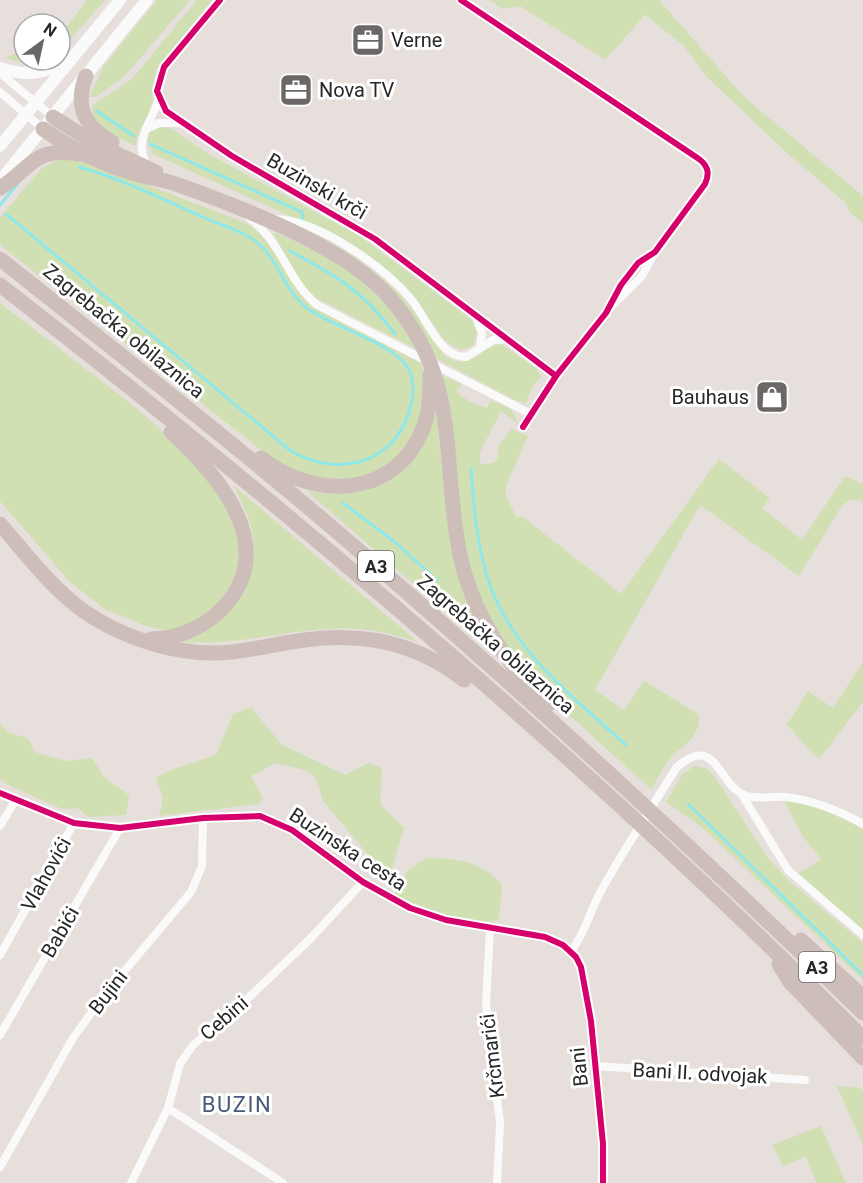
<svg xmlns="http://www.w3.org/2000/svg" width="863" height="1183" font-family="Roboto,sans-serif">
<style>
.green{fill:#d1e0b3}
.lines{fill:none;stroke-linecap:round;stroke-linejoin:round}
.stream{stroke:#8ee7e8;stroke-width:3}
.minor{stroke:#fbfafa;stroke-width:8}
.secondary{stroke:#fbfafa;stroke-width:12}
.motorway{stroke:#cebeba;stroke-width:15}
.cycleway-casing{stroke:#fff;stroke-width:10}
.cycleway{stroke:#d6006c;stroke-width:6}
.labels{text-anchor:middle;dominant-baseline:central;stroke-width:6;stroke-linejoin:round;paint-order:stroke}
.shield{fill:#fff;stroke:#686868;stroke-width:1.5}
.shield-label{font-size:18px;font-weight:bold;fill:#272727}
.poi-label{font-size:20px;fill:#272727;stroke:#fff;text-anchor:start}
.street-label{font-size:20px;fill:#272727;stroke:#fff}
.quarter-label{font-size:22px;letter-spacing:1.5px;fill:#485b76;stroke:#fff}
</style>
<rect width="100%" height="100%" fill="#e6dfdb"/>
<g class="green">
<path d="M87,0H105L60,51V36Z"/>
<path d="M157,0H190L124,77L95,97H89L104,66Z"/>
<path d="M197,0H212L157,69C152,81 154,94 151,106C147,121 138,131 135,146L108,133L94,121L92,106L133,78Z"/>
<path d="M490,0H659L745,98L863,196V223L849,212L847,204L787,153L708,78L684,46L645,15L608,57L604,59L520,6L502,9Z"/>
<path d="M24,50V60H51L40,66L39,61L21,63L6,58Z"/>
<path d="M160,127L171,128L205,152L361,237L472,320L477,333L473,346L460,350L444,340L419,303L336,237L153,154L147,140L150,132Z"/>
<path d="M62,158L87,162L246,223C278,243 285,282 312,307L422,364L427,397L422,420L400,458L362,478L309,479L275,461L5,249L0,243V217L42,168Z"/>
<path d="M273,233C282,234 293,241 302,245C352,268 391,300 416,349L316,298L301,283Z"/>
<path d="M337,246C369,265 398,288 420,319C429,331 439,357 455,361C474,365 484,346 501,344L537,369L541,377L532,387L526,403L513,399L434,357Z"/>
<path d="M0,303L134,406L185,451L222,493L241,541L237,578L210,614L178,629L163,630L143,625L105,609L70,582L0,501Z"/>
<path d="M441,375L462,384L456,392L470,402L487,408L491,400L511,409L519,425L501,411L480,452V464L494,463L499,455L497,448L511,429L528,436L506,486V496L517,518L522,516L621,594L719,459L770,498L762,508L802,540L845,476L863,484V502C853,497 849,499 841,507L799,576L700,505L595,690L624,710L644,681L698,714C703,737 680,746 669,760C662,769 657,780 652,790L547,695L513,658L488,617L472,579L463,542Z"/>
<path d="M436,412C446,495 444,576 492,648L489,650L307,491C371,502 417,475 436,412Z"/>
<path d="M234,486L419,643C331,608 268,648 180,642C232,625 267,575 249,520C246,508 238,497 234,486Z"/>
<path d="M863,662V702L819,759C806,749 799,737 787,725L808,691L833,708Z"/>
<path d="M251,707L281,744L345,775L368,763L382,768L380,804L404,828L390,875L380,869L323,801L316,778L305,770L276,763L251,776L263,799L258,804L159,816L163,798L156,778L168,771L216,755L233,714Z"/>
<path d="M0,723L9,733L28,738L35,752L65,761L92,758L104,777L129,795L126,815L89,817L77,808L62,809L6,784L0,779Z"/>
<path d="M694,766L707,769L715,777L768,858L789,881L863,943V980L704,829L666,802L682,775Z"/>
<path d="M784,801C812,800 838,816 863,829V930L797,875L821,859L802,835Z"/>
<path d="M426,858C456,858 482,861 502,885L499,919C483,932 414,904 397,896L395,893L407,871Z"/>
<path d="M837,1086L861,1088L863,1093V1145Z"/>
<path d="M821,1126L846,1183H817L806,1157L783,1166L772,1145Z"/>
</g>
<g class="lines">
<g class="stream">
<path d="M97,111L134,136"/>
<path d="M150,144L302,212L303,219"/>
<path d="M0,205L18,183"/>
<path d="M6,214L291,451C336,477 392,466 409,412C413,400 415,384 410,372C398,343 332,328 307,308C285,291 280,265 262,247C248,232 223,226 205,218C164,200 123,179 79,167"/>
<path d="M290,251C338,277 362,290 395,334"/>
<path d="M471,469C474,504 476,539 486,573C507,647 571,695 626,745"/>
<path d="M343,503L395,542L437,580"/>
<path d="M688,804L863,975"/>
</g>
<g class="minor">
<path d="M220,0L164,67L157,91L166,111L232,156L375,239L556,376"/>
<path d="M461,0L699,159C708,166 710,173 705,184L655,252L638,263L621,285L606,313L556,376L523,427"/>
<path d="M0,73L53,117"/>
<path d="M0,92L43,129"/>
<path d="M146,129L159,123H180"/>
<path d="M149,168C131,142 151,124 159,99"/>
<path d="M248,217C281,240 287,280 317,305L531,414"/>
<path d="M274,219C317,219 383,266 411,299C423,314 431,335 445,348C451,354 458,357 466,357L493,340H508"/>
<path d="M608,310L642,276L655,252"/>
<path d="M476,317L482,333L480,347"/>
<path d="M0,793L74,823L120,828L203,818L260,816L292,830L363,882L410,908L446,920L545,937L563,945L576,957L581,967L591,1021L603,1144V1183"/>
<path d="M742,795L788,870L863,935"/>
<path d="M0,826L15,801"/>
<path d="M490,929L486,1004L500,1123L497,1183"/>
<path d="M571,951C586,932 590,910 602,889C625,848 651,808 677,767C716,733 718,784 744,795C757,800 772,796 785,797C814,800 838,810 863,824"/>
<path d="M0,955L74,823"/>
<path d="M0,1035L120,828"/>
<path d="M595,1066L805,1080"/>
<path d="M168,1108L283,1183"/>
<path d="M0,1167L73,1038L105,994L191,892L202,866L203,818"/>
<path d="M131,1183L168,1108L180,1064L193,1045L241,1005L310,939L363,882"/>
</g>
<g class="secondary">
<path d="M0,68C26,77 45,74 68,60"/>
<path d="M0,146L120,0"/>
<path d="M0,181L147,0"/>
</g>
<g class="motorway">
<path d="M86,76C74,107 85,127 112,142"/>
<path d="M53,117L96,144L156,172"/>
<path d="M43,129C70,148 100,163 132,173C146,178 162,179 176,184C240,207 345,246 390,298C461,380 441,454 459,550C470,609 505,664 548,705"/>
<path d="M0,188C31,169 33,146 78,154"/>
<path d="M0,259C117,352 235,444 349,542C525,694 696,850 863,1013"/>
<path d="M0,285C301,519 593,768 863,1038"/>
<path d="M261,458C314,500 396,499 423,428C430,411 430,392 430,374"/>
<path d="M0,524C29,557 58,597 96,619C131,640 176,654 217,653C244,652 271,645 298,641C359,631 415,641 464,680"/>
<path d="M151,639C176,639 203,628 221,610C282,548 219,476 171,432"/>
<path d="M801,940L863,997"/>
<path d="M779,964L790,982L863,1058"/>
</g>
<defs>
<g id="cycleway">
<path d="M220,0L164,67L157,91L166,111L232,156L375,239L556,376"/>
<path d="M461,0L699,159C708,166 710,173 705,184L655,252L638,263L621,285L606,313L556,376L523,427"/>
<path d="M0,793L74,823L120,828L203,818L260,816L292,830L363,882L410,908L446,920L545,937L563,945L576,957L581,967L591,1021L603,1144V1183"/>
</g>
</defs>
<use href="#cycleway" class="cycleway-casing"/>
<use href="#cycleway" class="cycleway"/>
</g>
<defs>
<symbol id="office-square" viewBox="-11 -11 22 22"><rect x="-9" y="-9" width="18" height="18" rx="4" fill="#6a6766" stroke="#fff"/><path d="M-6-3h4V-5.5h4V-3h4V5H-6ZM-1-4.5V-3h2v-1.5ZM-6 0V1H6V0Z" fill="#fff"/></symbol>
<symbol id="shop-square" viewBox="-11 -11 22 22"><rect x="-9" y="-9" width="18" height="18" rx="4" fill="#6a6766" stroke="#fff"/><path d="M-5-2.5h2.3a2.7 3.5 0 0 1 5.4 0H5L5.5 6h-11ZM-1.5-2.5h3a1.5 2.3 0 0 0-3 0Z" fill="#fff"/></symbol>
</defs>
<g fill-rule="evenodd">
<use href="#office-square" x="349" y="21" width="38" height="38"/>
<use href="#office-square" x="277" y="71" width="38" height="38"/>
<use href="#shop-square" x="753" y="378" width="38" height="38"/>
</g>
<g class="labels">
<g class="shield">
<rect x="358" y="551" width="36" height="30" rx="4.5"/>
<rect x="799" y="952" width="36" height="30" rx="4.5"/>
</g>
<g class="shield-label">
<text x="376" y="566">A3</text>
<text x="817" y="967">A3</text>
</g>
<g class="poi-label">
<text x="391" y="40">Verne</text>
<text x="319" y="90">Nova TV</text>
<text x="749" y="397" text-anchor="end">Bauhaus</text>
</g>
<g class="street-label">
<text transform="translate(317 186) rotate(30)">Buzinski krči</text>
<text transform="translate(124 331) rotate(39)">Zagrebačka obilaznica</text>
<text transform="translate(496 644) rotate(41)">Zagrebačka obilaznica</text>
<text transform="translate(348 849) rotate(33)">Buzinska cesta</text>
<text transform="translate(46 874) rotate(-61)">Vlahovići</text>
<text transform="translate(60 932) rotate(-60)">Babići</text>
<text transform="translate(108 992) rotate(-52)">Bujini</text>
<text transform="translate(224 1018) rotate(-41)">Cebini</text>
<text transform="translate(492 1056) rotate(-97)">Krčmarići</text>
<text transform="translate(579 1067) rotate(-96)">Bani</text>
<text transform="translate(700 1073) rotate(3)">Bani II. odvojak</text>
</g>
<g class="quarter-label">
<text x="237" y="1104">BUZIN</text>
</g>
</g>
<g transform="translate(42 42) rotate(33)"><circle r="28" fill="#ffffff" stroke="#a9a9a9" stroke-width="1.5"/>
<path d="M0-4.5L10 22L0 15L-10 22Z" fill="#6a6766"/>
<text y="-9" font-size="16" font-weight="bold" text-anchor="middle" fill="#272727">N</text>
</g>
</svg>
